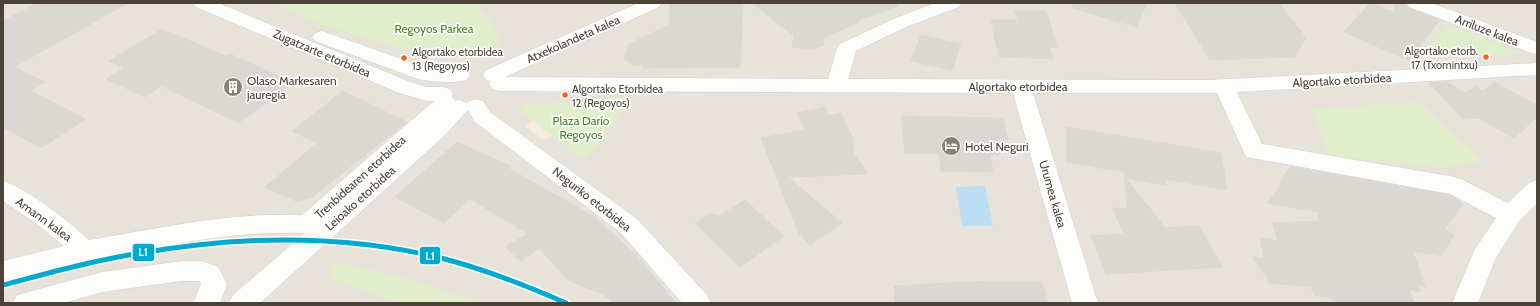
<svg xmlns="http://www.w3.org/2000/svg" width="1540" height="306" font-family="Cabin,sans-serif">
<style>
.residential{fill:#e7e3da}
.commercial{fill:#f6ede0}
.green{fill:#e1eecc}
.water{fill:#bbdef3}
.building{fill:#dbd8d3;stroke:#dcd8d2}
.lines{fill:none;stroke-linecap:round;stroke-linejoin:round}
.minor-casing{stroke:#d1cfca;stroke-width:1}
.minor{fill:#fdfdfc;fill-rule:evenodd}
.metro-1-casing{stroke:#fff;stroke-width:8}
.metro-1{stroke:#00a9ce;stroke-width:5}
.bus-dot{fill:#f26522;stroke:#fff;stroke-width:1.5}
.labels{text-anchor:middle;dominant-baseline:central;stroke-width:3.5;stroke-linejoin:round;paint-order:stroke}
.bus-label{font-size:11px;fill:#4b4337;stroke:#fff;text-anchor:start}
.park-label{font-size:12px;fill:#4a8225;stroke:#fff}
.street-label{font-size:12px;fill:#4b4337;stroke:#fff}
.poi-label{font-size:12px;fill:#4b4337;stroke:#fff;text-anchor:start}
.line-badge{stroke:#fff;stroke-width:1.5}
.badge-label{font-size:11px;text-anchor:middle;font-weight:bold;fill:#fff}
</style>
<rect width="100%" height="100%" fill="#f3f1ed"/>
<rect class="residential" x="3" y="3" width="1534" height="300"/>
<path class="commercial" d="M533,121L553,135L544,140L525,126Z"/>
<g class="green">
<path d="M274,3H472L492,20L501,47L464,53L424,54L391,46L317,23Z"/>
<path d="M1448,25L1525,54L1422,58Z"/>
<path d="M626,98L634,102L621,112L602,141L585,158L576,156L570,149L521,112V109L524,105L531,103L588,102Z"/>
<path d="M1420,102L1482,161L1444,168L1330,156L1311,109Z"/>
<path d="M332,262L394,275L484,303H398L331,278Z"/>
</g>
<path class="water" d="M985,186L993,226H962L956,187Z"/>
<g class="building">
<path d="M38,3H128L14,67L45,82L31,91L86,119L41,148L3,127V21Z"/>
<path d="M670,3H743L740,67L644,68L642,65H633L624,59L629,44L669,25Z"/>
<path d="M752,3H897L898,6L856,21L859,22L823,38L824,45L813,49L792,47L794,36Z"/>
<path d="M1073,3H1147L1136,27L1073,8Z"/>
<path d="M1175,3H1279L1306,38L1295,57L1210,60Z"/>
<path d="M1370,3L1394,12L1395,3H1405L1408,8L1440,20L1408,60L1344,32Z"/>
<path d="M1015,11H1046L1057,47H1049L1053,59L999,57L991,20H1018Z"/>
<path d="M162,29L226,56L230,54L294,83L238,123L162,86L145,97L106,79L124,68L109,61Z"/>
<path d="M921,35L961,44L952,70L911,61Z"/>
<path d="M1447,82L1465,93L1476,87L1483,91L1494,82L1537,105V117L1514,138L1478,118L1463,119L1429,83Z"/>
<path d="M343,91L407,122L311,198L296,201L265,187L317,143L292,131Z"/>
<path d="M825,107L829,116L841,113L853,139V152L868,174L788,177L842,223L810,245L799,234L761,138L805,130L797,113Z"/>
<path d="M901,116L1003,118L1008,140H996L999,155H990L993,172L941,171L939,153H905Z"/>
<path d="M1067,127L1221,153L1227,190L1166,179V185L1125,178L1166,228L1199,226L1223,267L1106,274L1091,236L1124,234L1112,208L1127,209L1124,172L1067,162Z"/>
<path d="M457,142L511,166L508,168L595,217L637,256L676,303H614L603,294L569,281L539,248L521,261L505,247L528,234L470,199L444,223L395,197Z"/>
<path d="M1291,167L1450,195L1460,201L1462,205L1445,229L1454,235L1441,256L1413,251L1425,287L1418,286L1420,292L1409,290L1414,303H1335L1330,297L1314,295L1311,287L1270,283L1253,257L1264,259L1260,238L1278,241L1272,223L1319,221V212L1267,203L1281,186L1280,180Z"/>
<path d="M745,200L784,236L740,267L695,223L711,213L719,216Z"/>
<path d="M990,281H1042L1048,303H895L894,286Z"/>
</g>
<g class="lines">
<defs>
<g id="minor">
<path d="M193,3H218L413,83L427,87H443L450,89L453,94L452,97L456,101L459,100L467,103L469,101L476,99L483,101L490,112L637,219L707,295L711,303H682L621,233L475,122L468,110L444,136L260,303H229L233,295L305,233C253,231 204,238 154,248C103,257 53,269 3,281V261L64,246L37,224L3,201V181C28,189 70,222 89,240C160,228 230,212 302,215L434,101H427L399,93L196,7Z"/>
<path d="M638,3H662L659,7L505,77L828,79L837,48L840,44L893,19L935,3H962L959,7L906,27L856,51L848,79L1208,80L1537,63V75L1237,92L1262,144L1455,177L1463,180L1508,203L1529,183L1537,180V203L1519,221L1495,260L1478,303H1452L1475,249L1496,218L1450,194L1246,157L1217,93H1033L1098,303H1072L1013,93L499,91L492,89L489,84L491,81L486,80L483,75L486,70Z"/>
<path d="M1406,3H1432L1537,42V55L1409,7Z"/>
<path d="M322,31L424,67L460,68L467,70L470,75L467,80C452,84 430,82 415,78L315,41L312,37L315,33Z"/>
<path d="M182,261H202L218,267L227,284L220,303H193L201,284L200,281H182L102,292L64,303H13L17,295L102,272Z"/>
</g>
</defs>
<use href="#minor" class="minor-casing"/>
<use href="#minor" class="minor"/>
<defs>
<path id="metro-1" d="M3,285C49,273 95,260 141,253C239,236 344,234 441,258C484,269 525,285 566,303"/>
</defs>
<use href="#metro-1" class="metro-1-casing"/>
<use href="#metro-1" class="metro-1"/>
</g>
<defs>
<symbol id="building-disc" viewBox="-11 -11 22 22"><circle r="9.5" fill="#868077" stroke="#fff"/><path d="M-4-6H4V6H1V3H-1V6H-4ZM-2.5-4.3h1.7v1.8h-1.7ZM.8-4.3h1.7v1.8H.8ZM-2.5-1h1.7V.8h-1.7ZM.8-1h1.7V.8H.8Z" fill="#fff"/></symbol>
<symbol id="hotel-disc" viewBox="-11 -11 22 22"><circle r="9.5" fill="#868077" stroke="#fff"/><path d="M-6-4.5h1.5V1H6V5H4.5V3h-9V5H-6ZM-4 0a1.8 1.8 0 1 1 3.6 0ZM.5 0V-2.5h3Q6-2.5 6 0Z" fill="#fff"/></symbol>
</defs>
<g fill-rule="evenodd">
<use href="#building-disc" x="222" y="76" width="22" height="22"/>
<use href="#hotel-disc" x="940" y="135" width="22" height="22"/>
</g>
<g class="bus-dot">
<circle cx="1486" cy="57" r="3.5"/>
<circle cx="404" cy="58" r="3.5"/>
<circle cx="565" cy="95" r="3.5"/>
</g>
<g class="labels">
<g class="bus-label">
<text x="1478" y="51" text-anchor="end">Algortako etorb.<tspan x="1478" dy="14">17 (Txomintxu)</tspan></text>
<text x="412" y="52">Algortako etorbidea<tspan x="412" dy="14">13 (Regoyos)</tspan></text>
<text x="572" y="89">Algortako Etorbidea<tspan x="572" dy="14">12 (Regoyos)</tspan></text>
</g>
<g class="park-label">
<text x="434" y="28">Regoyos Parkea</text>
<text x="581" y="120">Plaza Darío<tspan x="581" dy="14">Regoyos</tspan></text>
</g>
<g class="street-label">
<text transform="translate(1487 30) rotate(21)">Arriluze kalea</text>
<text transform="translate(573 39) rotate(-24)">Atxekolandeta kalea</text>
<text transform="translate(322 53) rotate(23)">Zugatzarte etorbidea</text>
<text transform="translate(1342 80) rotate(-3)">Algortako etorbidea</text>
<text x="1018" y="86">Algortako etorbidea</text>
<text transform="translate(360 177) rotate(-42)">Trenbidearen etorbidea</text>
<text transform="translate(1053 194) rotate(74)">Urumea kalea</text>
<text transform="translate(360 198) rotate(-42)">Leioako etorbidea</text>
<text transform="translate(592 199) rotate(38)">Neguriko etorbidea</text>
<text transform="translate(44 219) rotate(36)">Amann kalea</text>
</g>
<g class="poi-label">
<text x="247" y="80">Olaso Markesaren<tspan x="247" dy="14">jauregia</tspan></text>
<text x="965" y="146">Hotel Neguri</text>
</g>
</g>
<g class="line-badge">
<rect x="132" y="243" width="23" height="19" rx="4" fill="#00a9ce"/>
<rect x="419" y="246" width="22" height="19" rx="4" fill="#00a9ce"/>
</g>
<g class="badge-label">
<text x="143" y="256">L1</text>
<text x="430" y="260">L1</text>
</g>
<rect width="1540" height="306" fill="none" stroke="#4b4337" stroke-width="8"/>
</svg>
